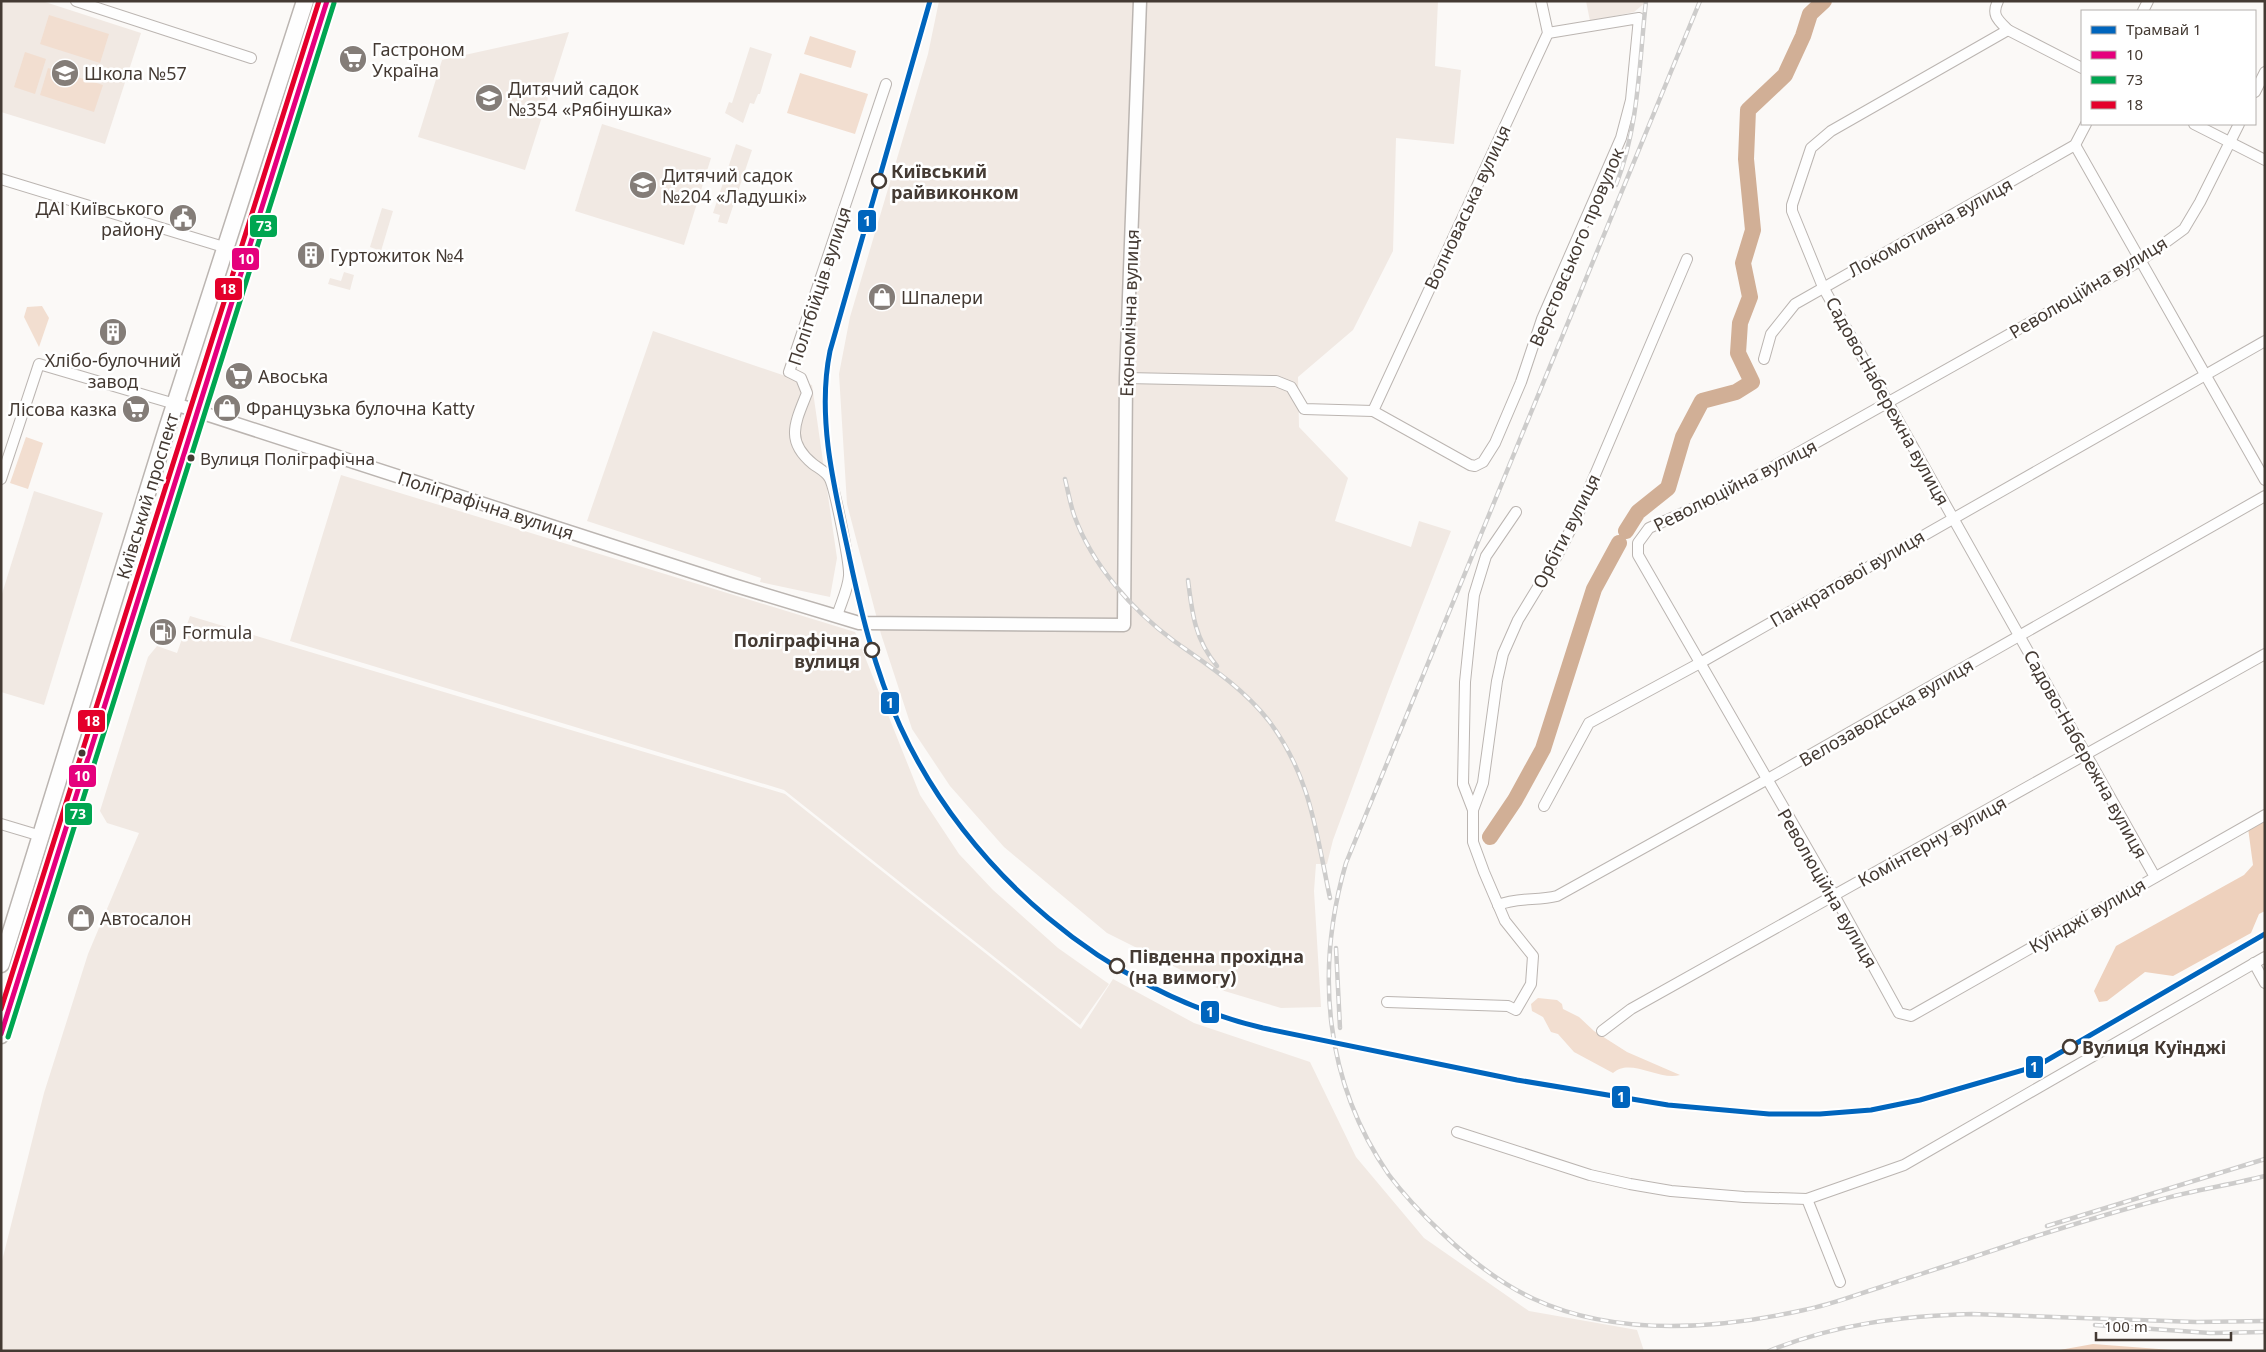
<svg xmlns="http://www.w3.org/2000/svg" width="2266" height="1352" font-family="'Noto Sans',sans-serif">
<style>
.built{fill:#f1e9e3}
.green{fill:#f2ded0}
.forest{fill:#eed1bd}
.lines{fill:none;stroke-linecap:round;stroke-linejoin:round}
.river{stroke:#d1af96;stroke-width:16}
.minor-casing{stroke:#bbb5b1;stroke-width:12}
.tertiary-casing{stroke:#bbb5b1;stroke-width:15}
.primary-casing{stroke:#bbb5b1;stroke-width:19}
.minor{stroke:#fefefe;stroke-width:10}
.tertiary{stroke:#fefefe;stroke-width:12}
.primary{stroke:#fefefe;stroke-width:16}
.rail-casing{stroke:#cdcccb;stroke-width:4.5}
.rail{stroke:#fff;stroke-width:2.5;stroke-dasharray:8;stroke-linecap:butt}
.bus-1-casing{stroke:#fff;stroke-width:9}
.bus-2-casing{stroke:#fff;stroke-width:9}
.bus-3-casing{stroke:#fff;stroke-width:9}
.bus-1{stroke:#e5007d;stroke-width:5}
.bus-2{stroke:#00a651;stroke-width:5}
.bus-3{stroke:#e4002b;stroke-width:5}
.tram-1-casing{stroke:#fff;stroke-width:9}
.tram-1{stroke:#0065bd;stroke-width:5}
.stop-dot{fill:#fff;stroke:#443a33;stroke-width:2.5}
.bus-dot{fill:#443a33;stroke:#fff;stroke-width:2}
.labels{text-anchor:middle;dominant-baseline:central;stroke-width:5;stroke-linejoin:round;paint-order:stroke}
.bus-label{font-size:17px;fill:#443a33;stroke:#fff;text-anchor:start}
.poi-label{font-size:18px;fill:#443a33;stroke:#fff;text-anchor:start}
.stop-label{font-size:18px;font-weight:bold;fill:#443a33;stroke:#fff;text-anchor:start}
.street-label{font-size:18px;fill:#443a33;stroke:#fff}
.line-badge{stroke:#fff;stroke-width:2}
.badge-label{font-size:14px;text-anchor:middle;font-weight:bold;fill:#fff}
</style>
<rect width="100%" height="100%" fill="#fbf9f7"/>
<g class="built">
<path d="M1,1H42L141,33L105,144L1,112Z"/>
<path d="M939,1H1438L1435,66L1461,70L1454,144L1396,138L1393,251L1353,330L1298,377L1299,427L1348,478L1335,521L1411,547L1419,521L1451,531L1389,689L1333,840L1327,864H1316L1314,891L1321,1007L1281,1008L1221,990L1107,933L1004,847L950,786L912,729L881,634L847,504L839,374L850,317L928,54Z"/>
<path d="M1586,1H1647L1634,12L1590,21Z"/>
<path d="M569,32L525,170L418,137L442,60Z"/>
<path d="M750,47L772,54L760,94H758L754,104L750,103L743,123L725,113L729,102L732,103Z"/>
<path d="M602,124L711,158L684,245L575,211Z"/>
<path d="M736,144L752,150L727,224L718,222L720,215L713,213Z"/>
<path d="M382,208L393,211L381,251L370,247Z"/>
<path d="M344,272L354,275L350,290L328,284L330,278L341,281Z"/>
<path d="M653,331L812,385L837,558L830,597L760,582L761,578L587,521Z"/>
<path d="M341,475L855,632L920,795L959,854L993,890L1058,948L1109,984L1080,1025L784,790L290,641Z"/>
<path d="M34,491L103,513L44,705L1,692V597Z"/>
<path d="M190,616L785,794L1081,1029L1113,979L1194,1023L1310,1062L1356,1157L1424,1238L1529,1311L1637,1330L1644,1351H1V1265L44,1093L88,954L139,833L107,823L100,811L148,657L157,646L177,653Z"/>
</g>
<g class="green">
<path d="M49,15L109,34L100,63L40,44Z"/>
<path d="M810,36L856,51L851,68L804,54Z"/>
<path d="M25,52L46,59L35,94L14,87Z"/>
<path d="M48,68L103,85L94,112L40,95Z"/>
<path d="M800,73L868,94L855,134L787,113Z"/>
<path d="M42,306L49,318L39,347L24,317L27,307Z"/>
<path d="M26,437L43,443L28,489L10,483Z"/>
<path d="M1538,998L1557,1000L1562,1004L1563,1009L1579,1017L1594,1031L1627,1052L1680,1075C1659,1081 1630,1057 1613,1073L1574,1052L1558,1034L1551,1032L1543,1017L1532,1011L1531,1004Z"/>
</g>
<g class="forest">
<path d="M2265,820V911L2259,914L2251,933L2173,976L2145,972L2107,1001L2099,1002L2094,991L2116,946L2244,875L2253,865L2248,828Z"/>
<path d="M2093,1344L2185,1351H2054Z"/>
</g>
<g class="lines">
<g class="river">
<path d="M1626,531L1638,512L1668,488L1683,437L1702,401L1736,392L1752,382L1738,353L1740,323L1750,297L1743,263L1753,230L1746,159L1748,110L1785,75L1803,36L1810,14L1824,1"/>
<path d="M1490,837L1515,800L1543,749L1594,589L1619,543"/>
</g>
<defs>
<g id="minor">
<path d="M76,1L251,58"/>
<path d="M1998,1C1991,15 1998,20 2008,30L1831,131L1811,148L1792,205V211L1823,287L2155,877"/>
<path d="M2143,11L2148,1"/>
<path d="M2008,30L2082,68"/>
<path d="M2255,92L2265,72"/>
<path d="M2194,124L2265,160"/>
<path d="M2239,124L2200,202L2184,229L2140,261L1721,496L1649,528L1638,543V555L1834,895L1899,1013L1911,1016L2265,815"/>
<path d="M2075,145L2265,480"/>
<path d="M1,179L227,248"/>
<path d="M1764,359L1771,334L1795,304L2075,145L2086,124"/>
<path d="M1126,378L1276,381L1291,387L1304,409L1373,411L1470,465L1475,466L1483,462L1495,443L1521,382L1542,319L1621,138L1631,100L1639,18L1548,33"/>
<path d="M1373,411L1548,33L1541,1"/>
<path d="M1,479L39,364L175,404"/>
<path d="M837,616C841,603 848,589 849,576C850,563 835,490 830,479C827,472 818,468 813,464C785,441 795,423 807,393L801,378L789,372L886,84"/>
<path d="M1544,806L1589,723L1700,663L2265,341"/>
<path d="M1473,810L1483,783L1497,681L1503,654L1518,620L1557,556L1577,517L1687,259"/>
<path d="M1,824L41,836"/>
<path d="M1498,905C1518,897 1537,901 1557,896L1766,780L2265,496"/>
<path d="M2254,963L2265,983"/>
<path d="M1387,1002L1508,1006L1516,1010L1531,984L1533,956L1505,921L1484,872L1473,842V810L1463,784L1465,682L1474,595L1486,556L1516,512"/>
<path d="M1602,1031L1631,1009L2265,654"/>
<path d="M1457,1132L1590,1175L1630,1184L1671,1191L1744,1197L1807,1199L1904,1165L2265,957"/>
<path d="M1807,1199L1840,1282"/>
</g>
<path id="tertiary" d="M175,404L733,585L859,623L1124,625L1126,378L1140,1"/>
<g id="primary">
<path d="M1,964L167,429L305,1"/>
<path d="M1,1035L327,1"/>
</g>
</defs>
<use href="#minor" class="minor-casing"/>
<use href="#tertiary" class="tertiary-casing"/>
<use href="#primary" class="primary-casing"/>
<use href="#minor" class="minor"/>
<use href="#tertiary" class="tertiary"/>
<use href="#primary" class="primary"/>
<defs>
<g id="rail">
<path d="M1700,1L1346,863C1315,970 1324,1081 1389,1175C1404,1195 1422,1214 1441,1232C1468,1258 1499,1283 1534,1299C1616,1337 1718,1329 1804,1310C1831,1305 1858,1294 1884,1286C1930,1271 1977,1256 2024,1240C2068,1226 2113,1212 2159,1200C2194,1190 2230,1185 2265,1176"/>
<path d="M1616,185C1639,126 1639,64 1646,1"/>
<path d="M1065,479C1068,491 1070,503 1074,515C1092,565 1132,610 1174,641C1208,665 1243,688 1269,721C1311,777 1316,832 1330,898"/>
<path d="M1188,580C1192,613 1195,640 1217,666"/>
<path d="M1336,948L1340,1028"/>
<path d="M2047,1226L2265,1159"/>
<path d="M2095,1325L2210,1333L2265,1332"/>
<path d="M1769,1351C1835,1324 1902,1316 1972,1314L2196,1322L2265,1321"/>
</g>
</defs>
<use href="#rail" class="rail-casing"/>
<use href="#rail" class="rail"/>
<defs>
<path id="bus-1" d="M1,1034L327,1"/>
<path id="bus-2" d="M8,1037L334,3"/>
<path id="bus-3" d="M1,1009L319,1"/>
</defs>
<use href="#bus-1" class="bus-1-casing"/>
<use href="#bus-2" class="bus-2-casing"/>
<use href="#bus-3" class="bus-3-casing"/>
<use href="#bus-1" class="bus-1"/>
<use href="#bus-2" class="bus-2"/>
<use href="#bus-3" class="bus-3"/>
<defs>
<path id="tram-1" d="M930,1L830,351C817,415 833,483 847,546C860,608 874,669 900,726C966,871 1108,992 1263,1028L1517,1080L1668,1105L1769,1114H1820L1871,1110L1920,1100L2037,1066L2265,934"/>
</defs>
<use href="#tram-1" class="tram-1-casing"/>
<use href="#tram-1" class="tram-1"/>
</g>
<defs>
<symbol id="supermarket-disc" viewBox="-11 -11 22 22"><circle r="9.5" fill="#847d78" stroke="#fff"/><path d="M-6-5.5h2.5l.6 2H6L4.5 2H-2.5L-4.4-4H-6ZM-1.5 3.2a1.3 1.3 0 1 0 .1 0ZM3 3.2a1.3 1.3 0 1 0 .1 0Z" fill="#fff"/></symbol>
<symbol id="school-disc" viewBox="-11 -11 22 22"><circle r="9.5" fill="#847d78" stroke="#fff"/><path d="M0-5L7-2L0 1L-7-2ZM-4 1L0 2.5L4 1V4Q0 6-4 4Z" fill="#fff"/></symbol>
<symbol id="civic-disc" viewBox="-11 -11 22 22"><circle r="9.5" fill="#847d78" stroke="#fff"/><path d="M-.6-6.5H3V-4.5H.6V-3L4-1V1h2V6H-6V1h2V-1L-.6-3ZM-1.2 2.5V6h2.4V2.5Z" fill="#fff"/></symbol>
<symbol id="building-disc" viewBox="-11 -11 22 22"><circle r="9.5" fill="#847d78" stroke="#fff"/><path d="M-4-6H4V6H1V3H-1V6H-4ZM-2.5-4.3h1.7v1.8h-1.7ZM.8-4.3h1.7v1.8H.8ZM-2.5-1h1.7V.8h-1.7ZM.8-1h1.7V.8H.8Z" fill="#fff"/></symbol>
<symbol id="shop-disc" viewBox="-11 -11 22 22"><circle r="9.5" fill="#847d78" stroke="#fff"/><path d="M-5-2.5h2.3a2.7 3.5 0 0 1 5.4 0H5L5.5 6h-11ZM-1.5-2.5h3a1.5 2.3 0 0 0-3 0Z" fill="#fff"/></symbol>
<symbol id="fuel-disc" viewBox="-11 -11 22 22"><circle r="9.5" fill="#847d78" stroke="#fff"/><path d="M-5.5-6h7V0h2V4h1.3V-2.5L3-4.5l.8-.8L6-3V5H2.5V1h-1V6h-7ZM-4.2-4.7v3.2H.2V-4.7Z" fill="#fff"/></symbol>
</defs>
<g fill-rule="evenodd">
<use href="#supermarket-disc" x="337" y="43" width="32" height="32"/>
<use href="#school-disc" x="49" y="57" width="32" height="32"/>
<use href="#school-disc" x="473" y="82" width="32" height="32"/>
<use href="#school-disc" x="627" y="169" width="32" height="32"/>
<use href="#civic-disc" x="167" y="202" width="32" height="32"/>
<use href="#building-disc" x="295" y="239" width="32" height="32"/>
<use href="#shop-disc" x="866" y="281" width="32" height="32"/>
<use href="#building-disc" x="97" y="316" width="32" height="32"/>
<use href="#supermarket-disc" x="223" y="360" width="32" height="32"/>
<use href="#shop-disc" x="211" y="392" width="32" height="32"/>
<use href="#supermarket-disc" x="120" y="393" width="32" height="32"/>
<use href="#fuel-disc" x="147" y="616" width="32" height="32"/>
<use href="#shop-disc" x="65" y="902" width="32" height="32"/>
</g>
<g class="stop-dot">
<circle cx="879" cy="181" r="7"/>
<circle cx="872" cy="650" r="7"/>
<circle cx="1117" cy="966" r="7"/>
<circle cx="2070" cy="1047" r="7"/>
</g>
<g class="bus-dot">
<circle cx="191" cy="458" r="4.5"/>
<circle cx="82" cy="753" r="4.5"/>
</g>
<g class="labels">
<g class="bus-label">
<text x="200" y="458">Вулиця Поліграфічна</text>
</g>
<g class="poi-label">
<text x="372" y="49">Гастроном<tspan x="372" dy="21">Україна</tspan></text>
<text x="84" y="73">Школа №57</text>
<text x="508" y="88">Дитячий садок<tspan x="508" dy="21">№354 «Рябінушка»</tspan></text>
<text x="662" y="175">Дитячий садок<tspan x="662" dy="21">№204 «Ладушкі»</tspan></text>
<text x="164" y="208" text-anchor="end">ДАІ Київського<tspan x="164" dy="21">району</tspan></text>
<text x="330" y="255">Гуртожиток №4</text>
<text x="901" y="297">Шпалери</text>
<text x="113" y="360" text-anchor="middle">Хлібо-булочний<tspan x="113" dy="21">завод</tspan></text>
<text x="258" y="376">Авоська</text>
<text x="246" y="408">Французька булочна Katty</text>
<text x="117" y="409" text-anchor="end">Лісова казка</text>
<text x="182" y="632">Formula</text>
<text x="100" y="918">Автосалон</text>
</g>
<g class="stop-label">
<text x="891" y="171">Київський<tspan x="891" dy="21">райвиконком</tspan></text>
<text x="860" y="640" text-anchor="end">Поліграфічна<tspan x="860" dy="21">вулиця</tspan></text>
<text x="1129" y="956">Південна прохідна<tspan x="1129" dy="21">(на вимогу)</tspan></text>
<text x="2082" y="1047">Вулиця Куїнджі</text>
</g>
<g class="street-label">
<text transform="translate(1467 207) rotate(-65)">Волноваська вулиця</text>
<text transform="translate(1930 227) rotate(-29)">Локомотивна вулиця</text>
<text transform="translate(1576 247) rotate(-67)">Верстовського провулок</text>
<text transform="translate(819 286) rotate(-72)">Політбійців вулиця</text>
<text transform="translate(2088 287) rotate(-31)">Революційна вулиця</text>
<text transform="translate(1129 313) rotate(-88)">Економічна вулиця</text>
<text transform="translate(1888 401) rotate(61)">Садово-Набережна вулиця</text>
<text transform="translate(1735 485) rotate(-27)">Революційна вулиця</text>
<text transform="translate(147 496) rotate(-73)">Київський проспект</text>
<text transform="translate(486 505) rotate(18)">Поліграфічна вулиця</text>
<text transform="translate(1566 531) rotate(-63)">Орбіти вулиця</text>
<text transform="translate(1847 578) rotate(-30)">Панкратової вулиця</text>
<text transform="translate(1886 712) rotate(-30)">Велозаводська вулиця</text>
<text transform="translate(2086 754) rotate(61)">Садово-Набережна вулиця</text>
<text transform="translate(1932 841) rotate(-29)">Комінтерну вулиця</text>
<text transform="translate(1828 888) rotate(60)">Революційна вулиця</text>
<text transform="translate(2087 915) rotate(-30)">Куїнджі вулиця</text>
</g>
</g>
<g class="line-badge">
<rect x="857" y="209" width="20" height="24" rx="5" fill="#0065bd"/>
<rect x="249" y="214" width="29" height="24" rx="5" fill="#00a651"/>
<rect x="231" y="247" width="29" height="24" rx="5" fill="#e5007d"/>
<rect x="214" y="277" width="29" height="24" rx="5" fill="#e4002b"/>
<rect x="880" y="691" width="20" height="24" rx="5" fill="#0065bd"/>
<rect x="77" y="709" width="29" height="24" rx="5" fill="#e4002b"/>
<rect x="68" y="764" width="29" height="24" rx="5" fill="#e5007d"/>
<rect x="64" y="802" width="29" height="24" rx="5" fill="#00a651"/>
<rect x="1200" y="1000" width="20" height="24" rx="5" fill="#0065bd"/>
<rect x="2025" y="1055" width="19" height="24" rx="5" fill="#0065bd"/>
<rect x="1611" y="1085" width="20" height="24" rx="5" fill="#0065bd"/>
</g>
<g class="badge-label">
<text x="867" y="226">1</text>
<text x="264" y="231">73</text>
<text x="246" y="264">10</text>
<text x="228" y="294">18</text>
<text x="890" y="708">1</text>
<text x="92" y="726">18</text>
<text x="82" y="781">10</text>
<text x="78" y="819">73</text>
<text x="1210" y="1017">1</text>
<text x="2034" y="1072">1</text>
<text x="1621" y="1102">1</text>
</g>
<rect width="2266" height="1352" fill="none" stroke="#443a33" stroke-width="5"/>
<rect x="2081" y="10" width="175" height="115" fill="#ffffff" stroke="#b4b0ad"/>
<rect x="2091" y="26" width="25" height="8" fill="#0065bd" stroke="#b4b0ad"/>
<text x="2126" y="35" font-size="15" fill="#443a33">Трамвай 1</text>
<rect x="2091" y="51" width="25" height="8" fill="#e5007d" stroke="#b4b0ad"/>
<text x="2126" y="60" font-size="15" fill="#443a33">10</text>
<rect x="2091" y="76" width="25" height="8" fill="#00a651" stroke="#b4b0ad"/>
<text x="2126" y="85" font-size="15" fill="#443a33">73</text>
<rect x="2091" y="101" width="25" height="8" fill="#e4002b" stroke="#b4b0ad"/>
<text x="2126" y="110" font-size="15" fill="#443a33">18</text>
<path d="M2096 1332v8h135v-8" fill="none" stroke="#443a33" stroke-width="2.5"/>
<text x="2104" y="1332" font-size="15" fill="#443a33" stroke="#ffffff" stroke-width="4" paint-order="stroke">100 m</text>
</svg>
